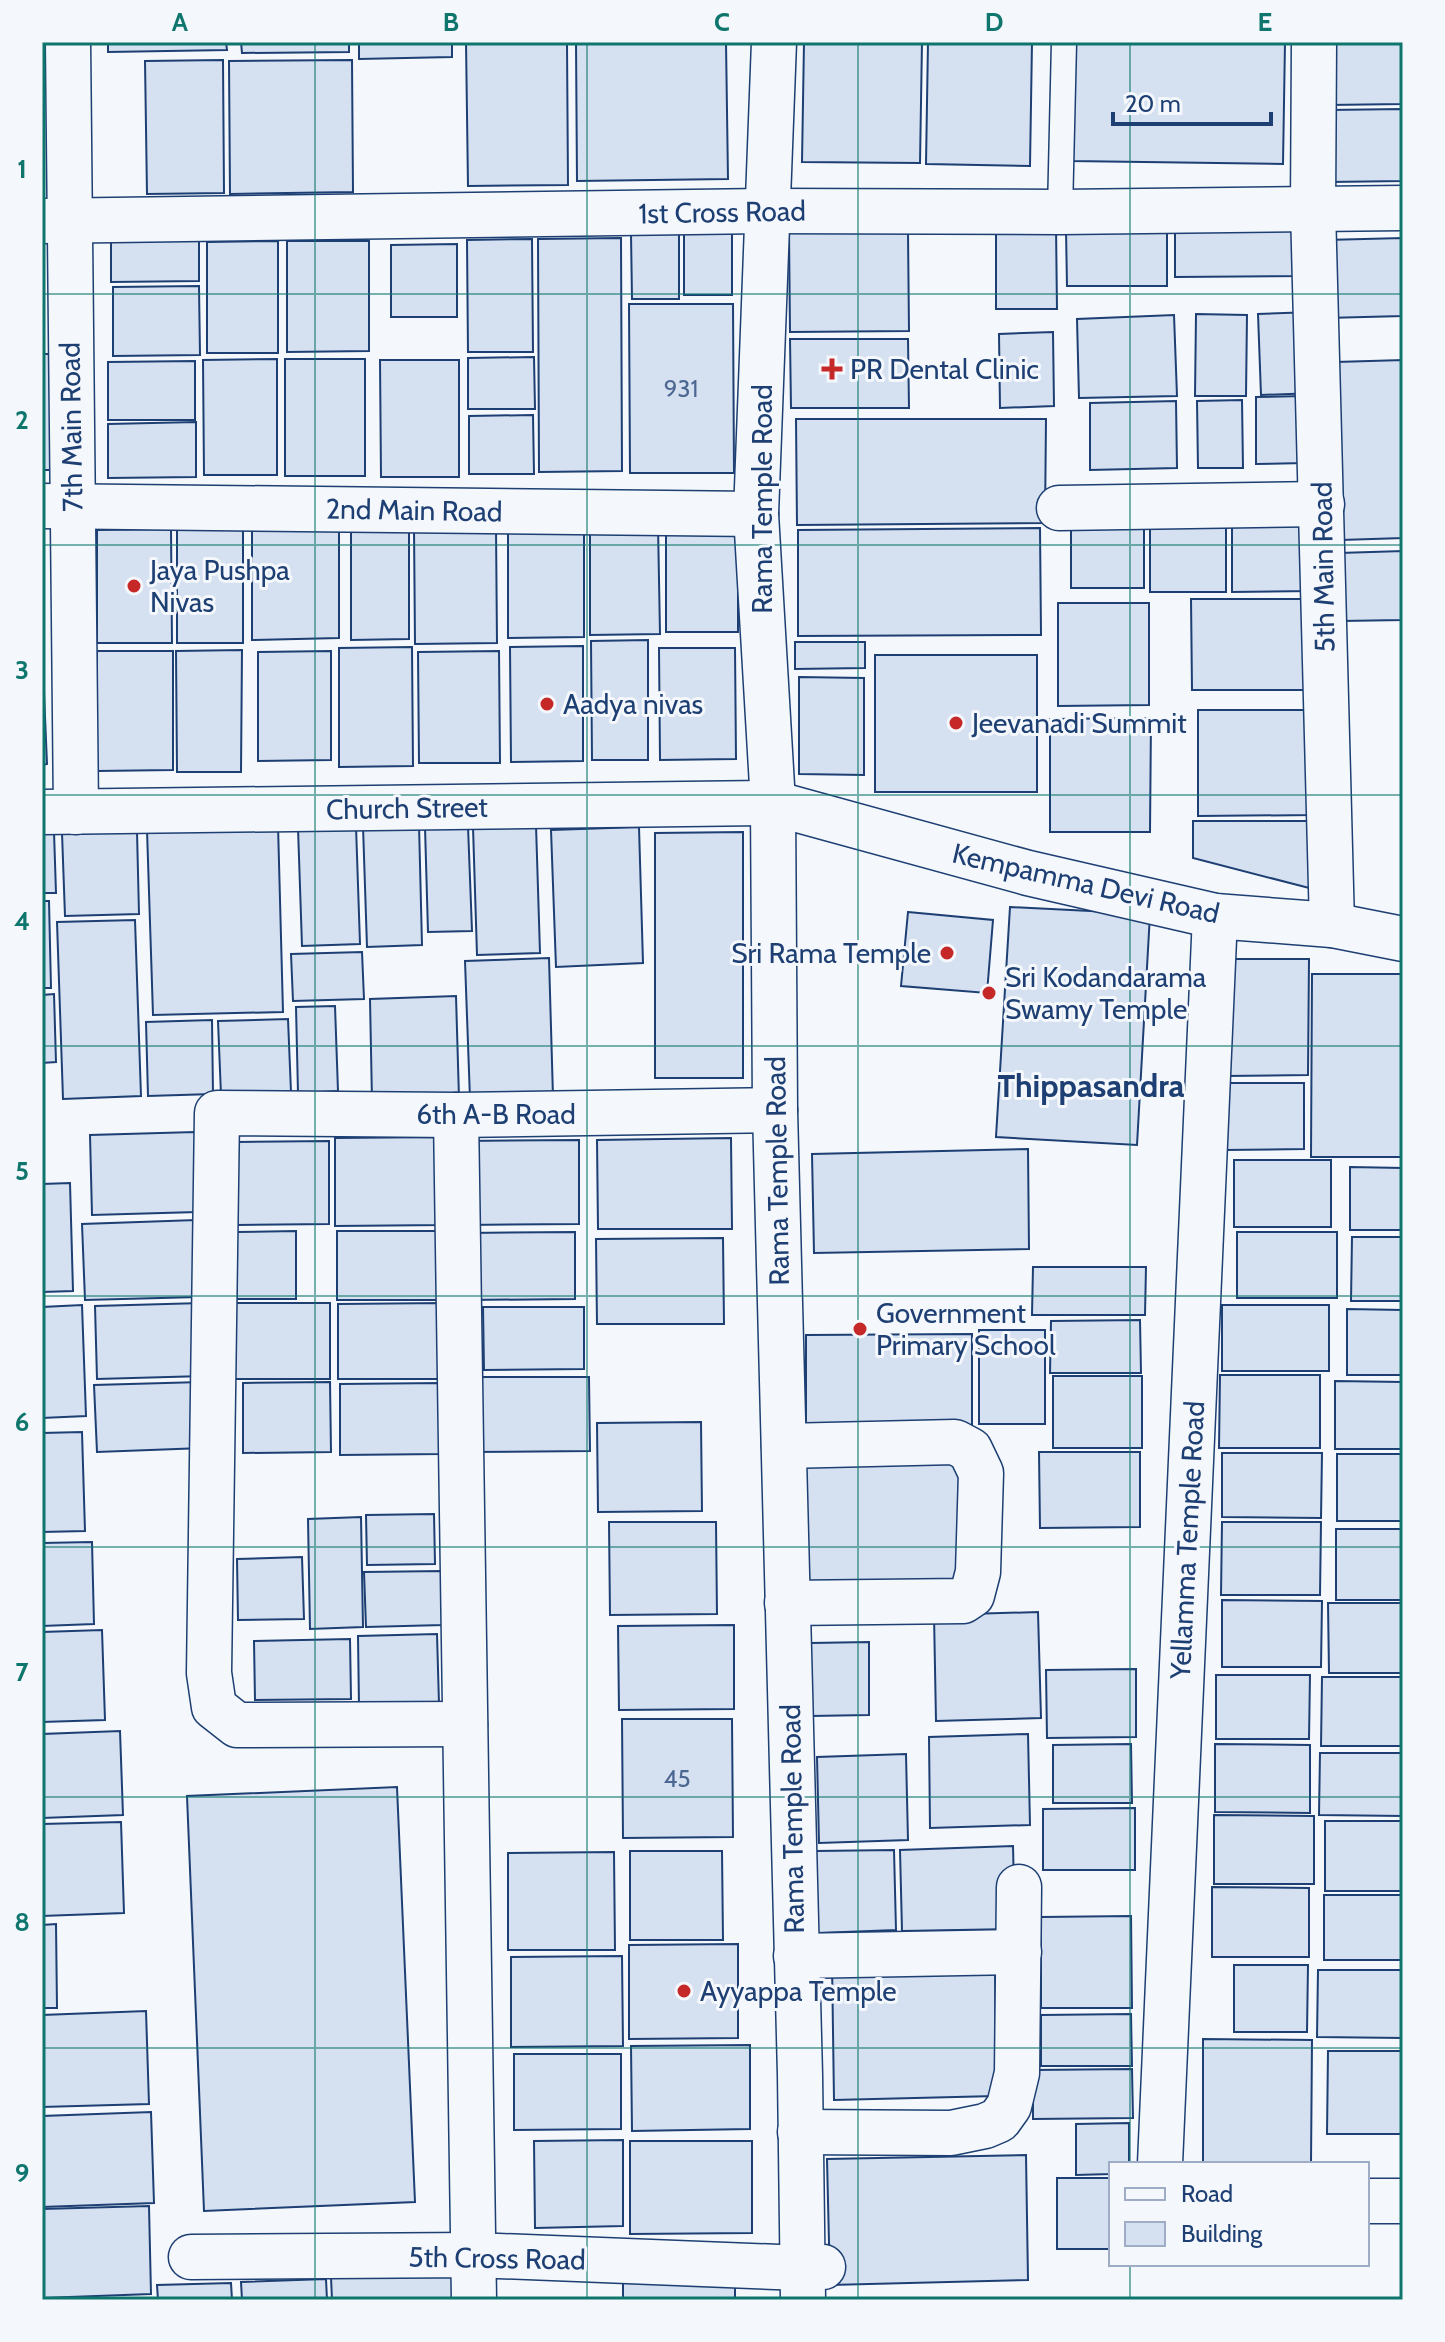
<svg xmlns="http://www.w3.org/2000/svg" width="1445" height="2342" font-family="Cabin,sans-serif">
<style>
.building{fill:#d5e0f0;stroke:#1d3f73;stroke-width:2}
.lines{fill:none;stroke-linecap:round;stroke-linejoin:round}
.lane-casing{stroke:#1d3f73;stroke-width:27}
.street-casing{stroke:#1d3f73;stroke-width:47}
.lane{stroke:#f4f7fb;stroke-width:24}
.street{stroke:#f4f7fb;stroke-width:44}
.grid{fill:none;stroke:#0f766e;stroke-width:2;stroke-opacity:0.55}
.poi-dot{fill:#c62828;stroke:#f4f7fb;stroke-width:3}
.labels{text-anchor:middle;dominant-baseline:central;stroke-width:6;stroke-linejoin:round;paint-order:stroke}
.number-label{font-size:24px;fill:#4b6792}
.street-label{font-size:28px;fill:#1d3f73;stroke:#f4f7fb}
.poi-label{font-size:28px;fill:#1d3f73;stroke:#f4f7fb;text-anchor:start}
.quarter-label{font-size:32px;font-weight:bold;fill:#1d3f73;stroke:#f4f7fb}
.neatline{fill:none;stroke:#0f766e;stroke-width:3}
.grid-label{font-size:26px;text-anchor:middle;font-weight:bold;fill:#0f766e}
</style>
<rect width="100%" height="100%" fill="#f4f7fb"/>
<g class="building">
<path d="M108,42H226L227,50L108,52Z"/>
<path d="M241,42H349V52L242,53Z"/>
<path d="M359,42H452V57L359,59Z"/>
<path d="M466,42H567L568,185L468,186Z"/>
<path d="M576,42H726L728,179L577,181Z"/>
<path d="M804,42H922L920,163L802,162Z"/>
<path d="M928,42H1032L1030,166L926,164Z"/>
<path d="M1073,42H1285L1283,164L1071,161Z"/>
<path d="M1327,42H1403V104L1328,105Z"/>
<path d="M223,60L224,193L147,194L145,61Z"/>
<path d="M352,60L353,192L230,194L229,61Z"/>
<path d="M1403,109V181L1329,182L1328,110Z"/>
<path d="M1175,224H1305L1304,276L1175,277Z"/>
<path d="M1056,226L1057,309H996V227Z"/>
<path d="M1167,229V286H1067L1066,230Z"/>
<rect x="684" y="232" width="48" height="63"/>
<path d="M789,232H908L909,331L790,332Z"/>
<path d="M679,233V299H632L631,234Z"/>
<path d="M199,236V281L111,282V237Z"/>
<path d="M621,238L622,471L539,472L538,239Z"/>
<path d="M1403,238V316L1326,318L1325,240Z"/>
<path d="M532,239L533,352H468L467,240Z"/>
<path d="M278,241V353H207V242Z"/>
<path d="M287,241H369V351L287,352Z"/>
<path d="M457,244V317H391V245Z"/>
<path d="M199,286L200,355L113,356V287Z"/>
<path d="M629,304H733L734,473H630Z"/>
<path d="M1312,312L1316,393L1261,395L1258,314Z"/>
<path d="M1196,314L1247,315L1246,396H1195Z"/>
<path d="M1174,315L1177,396L1079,398L1077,319Z"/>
<path d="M1053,332L1054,406L1000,408L999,334Z"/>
<path d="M790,339H908L909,408H791Z"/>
<path d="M42,354H50L51,470H42Z"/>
<path d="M534,357L535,409H468V358Z"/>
<path d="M277,359V475H204L203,360Z"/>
<rect x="285" y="359" width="80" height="117"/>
<path d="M380,360H459V477H381Z"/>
<path d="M1403,360V538L1341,540L1336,362Z"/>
<path d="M195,361V420H108V362Z"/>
<path d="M1304,396L1305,463L1256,464V397Z"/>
<path d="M1242,400L1243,468H1198L1197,401Z"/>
<path d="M1176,401L1177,468L1090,470V403Z"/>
<path d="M533,415L534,474H469V416Z"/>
<path d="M796,419H1046L1045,523L797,525Z"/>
<path d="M196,422V477L108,478V424Z"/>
<rect x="1150" y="523" width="76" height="69"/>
<path d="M1232,523H1312V591L1232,592Z"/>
<rect x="666" y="524" width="72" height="108"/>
<rect x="1071" y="524" width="73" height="64"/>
<path d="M658,525L660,634L590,635V526Z"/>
<path d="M414,527H496L497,643L415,644Z"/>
<path d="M508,527H584V637L508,638Z"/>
<path d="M243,528V643H177V529Z"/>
<path d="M1040,528L1041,635L798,636V530Z"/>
<path d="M171,529L172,643H97V530Z"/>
<path d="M339,530V638L252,640V531Z"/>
<path d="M351,531H409V639L351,640Z"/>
<path d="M1403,551V620L1341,621L1339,553Z"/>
<path d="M1191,599H1306V690H1192Z"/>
<path d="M1058,603H1149V705L1058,706Z"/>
<path d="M648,640V760H592L591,641Z"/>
<path d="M795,642H865V668L795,669Z"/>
<path d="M42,645L47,764L42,765Z"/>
<path d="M583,646V761L511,762L510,647Z"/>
<path d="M412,647L413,766L339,767V648Z"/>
<path d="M659,648H735L736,759L660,760Z"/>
<path d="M242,650L241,772H177L176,651Z"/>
<path d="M97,651H173V770L97,771Z"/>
<path d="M331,651V760L258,761V652Z"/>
<path d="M499,651L500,763H419L418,652Z"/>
<rect x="875" y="655" width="162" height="137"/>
<path d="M799,677L864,678V775L799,774Z"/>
<path d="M1198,710H1315V815L1198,816Z"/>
<path d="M1151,718L1150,832H1050V719Z"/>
<path d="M1193,821H1313V889L1193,858Z"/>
<path d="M419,824L422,945L367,947L363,826Z"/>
<path d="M278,825L283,1012L153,1015L147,830Z"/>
<path d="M536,825L540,953L477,955L473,827Z"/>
<path d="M356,826L360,944L302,946L298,828Z"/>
<path d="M468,826L472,931L428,932L425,827Z"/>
<path d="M639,827L643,963L556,967L551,830Z"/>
<path d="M137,831L139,914L65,916L62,833Z"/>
<path d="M42,832H54L56,893H42Z"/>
<path d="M743,832V1078H655V833Z"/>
<path d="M42,901H49L51,988H42Z"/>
<path d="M1010,907L1150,914L1137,1145L996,1137Z"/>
<path d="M908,912L993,920L987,993L901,986Z"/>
<path d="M135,920L141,1096L63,1099L57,922Z"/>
<path d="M362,952L364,999L293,1001L291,954Z"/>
<path d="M549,958L553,1097L470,1099L465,961Z"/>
<path d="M1226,959H1309L1308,1075L1225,1076Z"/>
<path d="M1312,974H1403V1157H1311Z"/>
<path d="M54,994L56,1062L42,1063V995Z"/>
<path d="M456,996L459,1098L372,1101L370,999Z"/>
<path d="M335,1006L338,1091L298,1093L296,1007Z"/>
<path d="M288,1019L291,1092L221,1095L218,1021Z"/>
<path d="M212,1020L213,1094L148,1096L146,1022Z"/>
<path d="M1224,1083H1304V1149L1224,1150Z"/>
<path d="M195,1132L197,1212L92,1215L90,1135Z"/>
<path d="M444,1137V1225L335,1226V1138Z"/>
<path d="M731,1138L732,1229H598L597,1140Z"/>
<path d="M579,1140V1224L464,1225L463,1141Z"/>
<path d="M329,1141V1224L237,1225V1142Z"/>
<path d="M1028,1149L1029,1249L814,1253L812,1154Z"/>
<rect x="1234" y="1160" width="97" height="67"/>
<path d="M1350,1167L1403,1168V1230H1350Z"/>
<path d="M70,1183L73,1291L42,1292V1184Z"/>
<path d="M196,1220L198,1297L85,1300L82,1224Z"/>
<path d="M296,1231V1299H237V1232Z"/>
<path d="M337,1231H441L442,1300H337Z"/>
<path d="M575,1232V1299L468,1300L467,1233Z"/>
<rect x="1237" y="1232" width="100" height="66"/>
<path d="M1352,1237H1403V1301H1351Z"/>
<path d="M723,1238L724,1324H597L596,1239Z"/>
<path d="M1033,1267H1146L1145,1315H1032Z"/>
<path d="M202,1303L204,1376L97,1379L95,1306Z"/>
<path d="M234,1303H330V1379H235Z"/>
<path d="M443,1303L442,1379H338V1304Z"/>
<path d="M82,1305L86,1416L42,1418V1307Z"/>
<rect x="1222" y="1305" width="107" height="66"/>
<path d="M483,1307H584V1369L484,1370Z"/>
<path d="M1347,1309L1403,1310V1375H1347Z"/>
<path d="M1140,1320L1141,1373H1050L1051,1321Z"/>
<rect x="979" y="1330" width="66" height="94"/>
<path d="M972,1334V1426H806V1335Z"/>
<path d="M1220,1375H1320V1448H1219Z"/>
<rect x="1053" y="1376" width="89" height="72"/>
<path d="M468,1377H589L590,1451L468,1452Z"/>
<path d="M1335,1381L1403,1382V1449H1335Z"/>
<path d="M201,1382L203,1448L97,1452L94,1385Z"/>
<path d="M330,1382L331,1452L243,1453V1383Z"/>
<path d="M442,1383V1454L340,1455V1384Z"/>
<path d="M701,1422L702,1511L598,1512L597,1423Z"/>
<path d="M82,1432L85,1531L42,1532V1433Z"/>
<path d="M1039,1452H1140V1527L1040,1528Z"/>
<path d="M1222,1453H1322L1321,1518L1222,1517Z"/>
<rect x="1337" y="1454" width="66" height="67"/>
<path d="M804,1455L967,1461L966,1589L805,1593Z"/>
<path d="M434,1514L435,1564L367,1565L366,1515Z"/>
<path d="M361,1517L363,1627L310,1629L308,1519Z"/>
<path d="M609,1522H716L717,1614L610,1615Z"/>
<path d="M1222,1522H1321L1320,1595H1221Z"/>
<rect x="1336" y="1529" width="67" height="71"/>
<path d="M92,1542L94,1624L42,1626V1543Z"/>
<path d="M302,1557L304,1619L238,1620L237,1559Z"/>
<path d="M442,1571L443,1625L366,1627L364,1572Z"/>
<path d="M1222,1600L1322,1601L1321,1667H1222Z"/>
<path d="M1328,1603H1403V1673H1329Z"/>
<path d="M1038,1612L1041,1718L936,1721L934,1615Z"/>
<path d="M734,1625V1709L619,1710L618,1626Z"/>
<path d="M102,1630L105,1720L42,1722V1632Z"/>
<path d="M437,1634L439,1704L359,1706L358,1636Z"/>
<path d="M350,1639L351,1699L255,1700L254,1641Z"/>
<path d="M869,1642V1715L811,1716V1643Z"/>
<path d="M1136,1669V1737L1047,1738L1046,1670Z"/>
<path d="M1216,1675H1310L1309,1739H1216Z"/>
<path d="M1322,1677H1403V1746H1321Z"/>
<path d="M622,1719H732L733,1837L623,1838Z"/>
<path d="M120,1731L123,1815L42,1818V1734Z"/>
<path d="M1028,1734L1030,1825L930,1828L929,1737Z"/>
<path d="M1131,1744L1132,1803H1053V1745Z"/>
<path d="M1215,1744L1310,1745V1813L1215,1812Z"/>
<path d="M1320,1753H1403V1816L1319,1815Z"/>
<path d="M906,1754L908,1840L819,1843L817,1757Z"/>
<path d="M397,1787L415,2202L204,2211L187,1796Z"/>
<path d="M1135,1808V1870H1043V1809Z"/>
<path d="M1214,1815L1314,1816V1884H1214Z"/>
<rect x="1325" y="1821" width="78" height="70"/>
<path d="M121,1822L124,1913L42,1916V1824Z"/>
<path d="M1013,1846L1015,1929L902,1931L900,1850Z"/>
<path d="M894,1850L896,1930L818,1933L816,1851Z"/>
<path d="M630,1851H722L723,1940H630Z"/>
<path d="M614,1852L615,1950H508V1853Z"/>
<path d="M1212,1887L1309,1888V1957H1212Z"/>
<rect x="1324" y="1895" width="79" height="65"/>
<path d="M1131,1916L1132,2008H1041V1917Z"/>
<path d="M56,1924L57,2008H42V1925Z"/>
<path d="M738,1944V2038L629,2039V1945Z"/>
<path d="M622,1956L623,2046L511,2047V1957Z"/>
<path d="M995,1959L996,2096L834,2100L832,1963Z"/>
<path d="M1234,1965H1308L1307,2032H1234Z"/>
<path d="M1318,1970H1403V2038L1317,2037Z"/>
<path d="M146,2011L149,2104L42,2107V2015Z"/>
<path d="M1131,2014L1132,2066H1041V2015Z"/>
<path d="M1203,2039L1312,2040L1311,2164H1203Z"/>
<path d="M750,2045V2129L632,2131L631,2046Z"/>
<path d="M1328,2051H1403V2134H1327Z"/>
<path d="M514,2054H621V2129L514,2130Z"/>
<path d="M1132,2069L1133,2118L1033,2119V2070Z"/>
<path d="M151,2112L154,2203L42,2207V2116Z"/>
<path d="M1129,2123V2164H1111V2174L1076,2175V2124Z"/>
<path d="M623,2140V2226L535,2228L534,2141Z"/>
<path d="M630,2141H752V2233L630,2234Z"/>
<path d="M1026,2155L1028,2280L830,2285L827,2159Z"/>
<rect x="1057" y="2178" width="54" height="71"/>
<path d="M149,2206L151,2294L42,2298V2209Z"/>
<path d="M453,2274L454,2300H332L331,2277Z"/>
<path d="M735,2277V2300H623V2281Z"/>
<path d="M326,2279L327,2300H242L241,2282Z"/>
<path d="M231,2283L232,2300H158L157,2285Z"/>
</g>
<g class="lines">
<defs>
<path id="lane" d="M1060,212L1064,42"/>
<g id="street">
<path d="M68,42L76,812"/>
<path d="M774,42L756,514L773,803L775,1110L800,2075L803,2300"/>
<path d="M1314,42L1313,209L1332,925"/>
<path d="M42,221L767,211L1060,212L1403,208"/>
<path d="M42,506L756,514"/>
<path d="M1059,508L1322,504"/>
<path d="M42,812L773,803L1028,873L1215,916L1332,925L1403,939"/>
<path d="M456,1115L474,2300"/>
<path d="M784,1446L955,1442L970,1450L981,1473L978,1572L972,1595L963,1601L787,1603"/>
<path d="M465,1724L237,1725L214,1707L209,1673L217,1113L456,1115L775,1110"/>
<path d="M796,1956L1019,1952"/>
<path d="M800,2132L951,2133L985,2126L999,2120L1009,2106L1017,2073L1019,1887"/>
<path d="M1160,2164L1215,916"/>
<path d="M1367,2201H1403"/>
<path d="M191,2257L474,2255L803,2268L823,2267"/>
</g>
</defs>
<use href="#lane" class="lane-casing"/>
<use href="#street" class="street-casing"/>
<use href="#lane" class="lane"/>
<use href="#street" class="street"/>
</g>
<path class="grid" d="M315,42V2300M587,42V2300M858,42V2300M1130,42V2164M42,294H1403M42,545H1403M42,795H1403M42,1046H1403M42,1296H1403M42,1547H1403M42,1797H1403M42,2048H1403M1130,2264V2300"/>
<g class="poi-dot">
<path d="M828 357h8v8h8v8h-8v8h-8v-8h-8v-8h8z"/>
<circle cx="134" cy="586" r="8"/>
<circle cx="547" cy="704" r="8"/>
<circle cx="956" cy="723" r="8"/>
<circle cx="947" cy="953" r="8"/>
<circle cx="989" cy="993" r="8"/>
<circle cx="860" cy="1329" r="8"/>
<circle cx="684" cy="1991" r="8"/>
</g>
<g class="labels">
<g class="number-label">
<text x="681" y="388">931</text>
<text x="677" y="1778">45</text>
</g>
<g class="street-label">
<text transform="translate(722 212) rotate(-1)">1st Cross Road</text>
<text transform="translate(71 427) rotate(-91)">7th Main Road</text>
<text transform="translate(762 499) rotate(-90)">Rama Temple Road</text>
<text transform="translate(414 510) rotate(1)">2nd Main Road</text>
<text transform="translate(1323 567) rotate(-91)">5th Main Road</text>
<text transform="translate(407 808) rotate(-1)">Church Street</text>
<text transform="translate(1086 883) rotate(13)">Kempamma Devi Road</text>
<text x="496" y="1114">6th A-B Road</text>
<text transform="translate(777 1171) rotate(-91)">Rama Temple Road</text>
<text transform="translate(1187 1540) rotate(-87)">Yellamma Temple Road</text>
<text transform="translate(792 1819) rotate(-91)">Rama Temple Road</text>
<text transform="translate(497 2258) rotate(1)">5th Cross Road</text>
</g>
<g class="poi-label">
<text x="850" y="369">PR Dental Clinic</text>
<text x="150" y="570">Jaya Pushpa<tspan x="150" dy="32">Nivas</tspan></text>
<text x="563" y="704">Aadya nivas</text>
<text x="972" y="723">Jeevanadi Summit</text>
<text x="931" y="953" text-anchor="end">Sri Rama Temple</text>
<text x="1005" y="977">Sri Kodandarama<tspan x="1005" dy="32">Swamy Temple</tspan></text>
<text x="876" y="1313">Government<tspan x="876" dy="32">Primary School</tspan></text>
<text x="700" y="1991">Ayyappa Temple</text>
</g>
<g class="quarter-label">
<text x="1091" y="1085">Thippasandra</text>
</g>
</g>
<rect width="1445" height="2342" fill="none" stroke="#f4f7fb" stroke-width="88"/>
<rect x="1109" y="2162" width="260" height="104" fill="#f4f7fb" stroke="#9eadc5" stroke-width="2"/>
<rect x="1125" y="2188" width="40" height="12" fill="#f4f7fb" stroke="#9eadc5" stroke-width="2"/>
<text x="1181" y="2202" font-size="24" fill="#1d3f73">Road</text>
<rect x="1125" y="2222" width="40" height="24" fill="#d5e0f0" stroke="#9eadc5" stroke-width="2"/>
<text x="1181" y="2242" font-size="24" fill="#1d3f73">Building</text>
<path d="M1113 112v12h158v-12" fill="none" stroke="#1d3f73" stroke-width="4"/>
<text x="1125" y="112" font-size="24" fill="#1d3f73" stroke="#f4f7fb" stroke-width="6" paint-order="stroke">20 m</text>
<rect x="44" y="44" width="1357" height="2254" class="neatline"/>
<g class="grid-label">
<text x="180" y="31">A</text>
<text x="451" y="31">B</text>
<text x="722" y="31">C</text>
<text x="994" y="31">D</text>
<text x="1265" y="31">E</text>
<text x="22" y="178">1</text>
<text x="22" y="429">2</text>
<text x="22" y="679">3</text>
<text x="22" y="930">4</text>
<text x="22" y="1180">5</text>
<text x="22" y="1431">6</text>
<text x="22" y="1681">7</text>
<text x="22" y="1931">8</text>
<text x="22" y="2182">9</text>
</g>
</svg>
